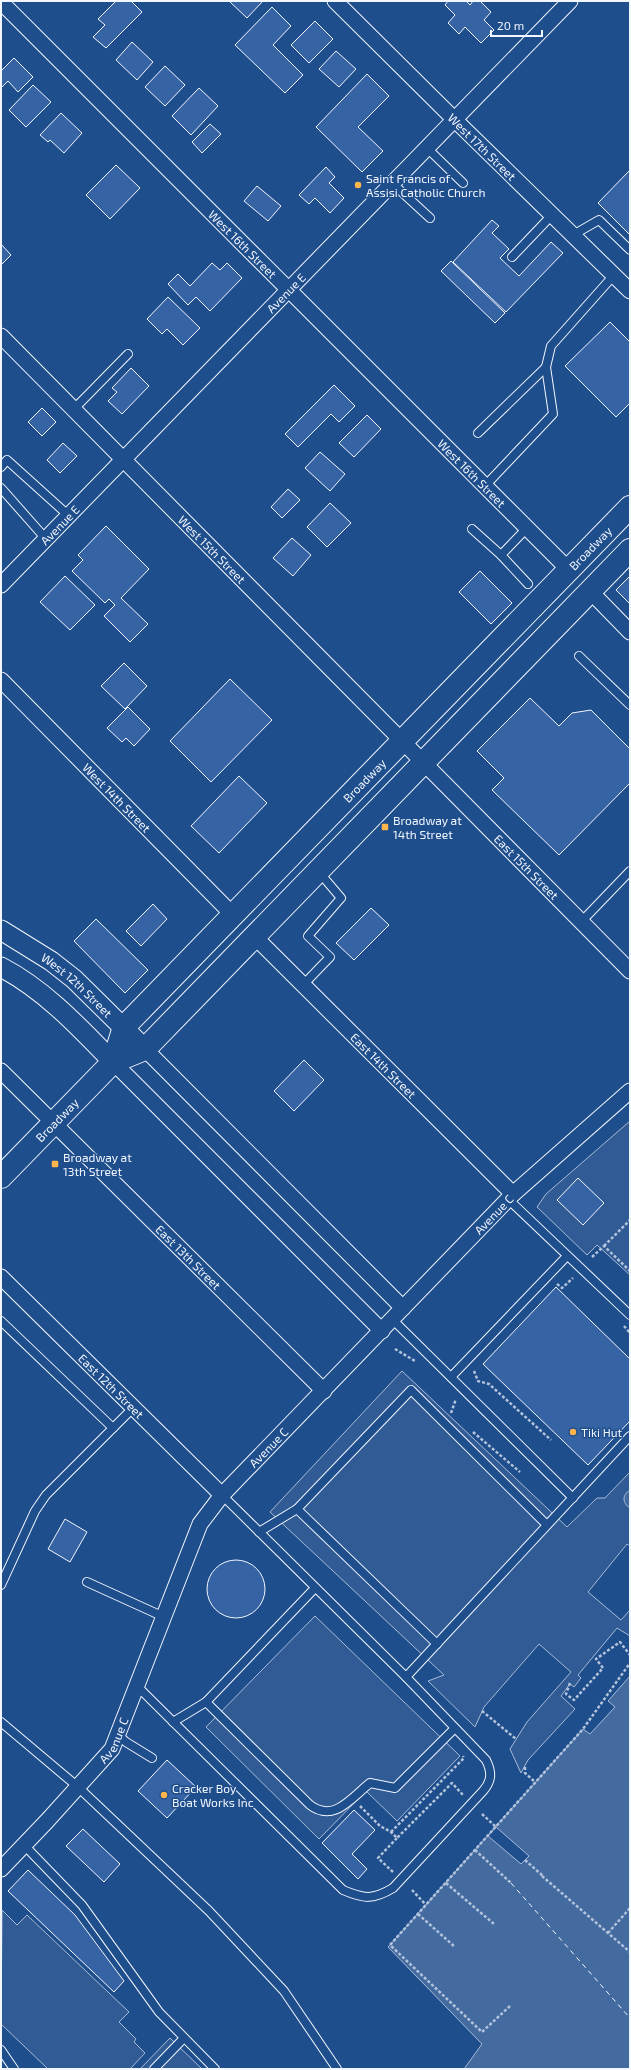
<svg xmlns="http://www.w3.org/2000/svg" width="631" height="2070" font-family="'Exo 2',sans-serif">
<style>
.built{fill:#305b95;stroke:#a8bbd7}
.water{fill:#446ba0;stroke:#a8bbd7}
.pier{fill:#1f4e8c;stroke:#a8bbd7}
.lines{fill:none;stroke-linecap:round;stroke-linejoin:round}
.ferry{stroke:#f2f6ff;stroke-width:1;stroke-dasharray:5 4;stroke-linecap:butt}
.building{fill:#3563a3;stroke:#f2f6ff}
.service-casing{stroke:#f2f6ff;stroke-width:10}
.minor-casing{stroke:#f2f6ff;stroke-width:17}
.tertiary-casing{stroke:#f2f6ff;stroke-width:21}
.primary-casing{stroke:#f2f6ff;stroke-width:24}
.path{stroke:#b3c4dc;stroke-width:2.5;stroke-dasharray:3 2;stroke-linecap:butt}
.service{stroke:#1f4e8c;stroke-width:8}
.minor{stroke:#1f4e8c;stroke-width:15}
.tertiary{stroke:#1f4e8c;stroke-width:19}
.primary{stroke:#1f4e8c;stroke-width:22}
.poi-dot{fill:#ffb74d;stroke:#1f4e8c;stroke-width:1.5}
.labels{text-anchor:middle;dominant-baseline:central;stroke-width:3;stroke-linejoin:round;paint-order:stroke}
.street-label{font-size:12px;fill:#f2f6ff;stroke:#1f4e8c}
.poi-label{font-size:12px;fill:#f2f6ff;stroke:#1f4e8c;text-anchor:start}
</style>
<rect width="100%" height="100%" fill="#1f4e8c"/>
<g class="built">
<path d="M630,1121V1275L597,1245L587,1255L537,1207L546,1194Z"/>
<path d="M402,1371L567,1527L597,1498H605L630,1472V1546L627,1544L588,1592L621,1620L630,1610V1636L617,1628L578,1675L581,1678L574,1687L570,1684L561,1696L575,1709L528,1760L521,1773L510,1749L527,1722L571,1672L539,1644L484,1707L475,1727L428,1681L444,1675L270,1512Z"/>
<path d="M315,1616L460,1756L397,1821L366,1791L319,1839L206,1727Z"/>
<path d="M2,1910L17,1925L27,1915L129,2012L119,2022L136,2039L134,2042L145,2053L130,2069H48L1,2024Z"/>
<path d="M170,2038L202,2069H140Z"/>
</g>
<g class="water">
<path d="M630,1490V1508C622,1503 622,1495 630,1490Z"/>
<path d="M630,1676V2069H464L482,2044L388,1947L583,1729L590,1734L615,1707L608,1701Z"/>
</g>
<path class="pier" d="M496,1827L529,1856L521,1864L488,1836Z"/>
<g class="lines">
<path class="ferry" d="M511,1883L630,2018"/>
</g>
<g class="building">
<path d="M116,1H131L142,12L106,48L93,37L105,25L98,19Z"/>
<path d="M229,1H263L247,18Z"/>
<path d="M448,1H466L470,5L473,1H480L491,12L484,20L494,30L481,43L465,27L459,34L448,23L455,15L445,5Z"/>
<path d="M272,7L291,26L273,45L303,75L285,93L235,45Z"/>
<path d="M315,21L333,39L309,63L291,45Z"/>
<path d="M132,42L153,62L137,80L116,60Z"/>
<path d="M336,51L356,69L339,87L319,69Z"/>
<path d="M14,58L33,77L18,92L8,81L2,87L1,86V71Z"/>
<path d="M165,66L185,85L165,106L145,87Z"/>
<path d="M367,74L389,96L358,127L383,151L362,172L316,127Z"/>
<path d="M33,85L51,102L26,127L9,110Z"/>
<path d="M199,88L218,106L191,135L172,116Z"/>
<path d="M61,113L82,133L64,153L50,140L48,142L40,135Z"/>
<path d="M210,124L221,134L202,153L192,142Z"/>
<path d="M116,165L140,188L110,219L86,195Z"/>
<path d="M326,167L335,177L329,183L344,198L330,213L315,198L309,204L299,195Z"/>
<path d="M630,170V235L598,203Z"/>
<path d="M257,186L281,206L268,221L244,201Z"/>
<path d="M492,220L499,226L492,233L509,249L500,258L519,276L551,242L563,253L506,312L453,262Z"/>
<path d="M1,244L11,255L1,265Z"/>
<path d="M451,261L505,313L495,323L441,271Z"/>
<path d="M212,263L220,270L227,263L242,278L210,311L196,297L188,305L168,284L178,274L190,286Z"/>
<path d="M168,297L200,328L183,345L167,329L162,334L147,319Z"/>
<path d="M610,322L630,342V403L616,417L565,366Z"/>
<path d="M131,368L149,386L122,414L108,401L117,392L112,388Z"/>
<path d="M334,385L355,406L339,422L331,414L298,447L285,434Z"/>
<path d="M42,408L56,422L42,436L28,422Z"/>
<path d="M367,415L381,429L354,457L339,443Z"/>
<path d="M63,443L77,456L60,473L47,460Z"/>
<path d="M320,452L345,474L330,491L305,468Z"/>
<path d="M288,489L300,500L282,518L271,507Z"/>
<path d="M330,503L351,523L327,547L307,527Z"/>
<path d="M106,526L149,569L121,598L148,624L130,642L104,616L115,605L109,599L105,603L72,571L83,560L78,555Z"/>
<path d="M292,538L311,555L293,576L273,558Z"/>
<path d="M480,571L512,603L491,624L459,592Z"/>
<path d="M65,576L95,605L70,630L40,602Z"/>
<path d="M630,576V604L616,590Z"/>
<path d="M124,663L147,686L125,709L101,686Z"/>
<path d="M230,679L272,720L211,782L170,741Z"/>
<path d="M530,698L559,726L572,713L591,710L630,749V783L559,855L492,790L504,778L477,751Z"/>
<path d="M128,707L150,729L134,746L126,738L122,742L107,728Z"/>
<path d="M239,776L267,803L219,853L191,826Z"/>
<path d="M153,904L167,919L141,946L126,931Z"/>
<path d="M371,908L389,925L354,960L336,943Z"/>
<path d="M96,919L148,970L125,993L74,941Z"/>
<path d="M304,1060L324,1080L294,1111L274,1091Z"/>
<path d="M578,1178L604,1203L583,1225L557,1200Z"/>
<path d="M556,1287L630,1359V1421L588,1465L483,1364Z"/>
<path d="M65,1519L87,1532L70,1562L48,1549Z"/>
<circle cx="236" cy="1589" r="29"/>
<path d="M167,1760L196,1787L167,1818L138,1791Z"/>
<path d="M354,1810L375,1830L352,1854L367,1869L358,1879L322,1843Z"/>
<path d="M83,1829L120,1864L104,1882L66,1846Z"/>
<path d="M28,1870L75,1915L124,1981L114,1992L8,1891Z"/>
</g>
<g class="lines">
<defs>
<g id="service">
<path d="M426,147L463,183"/>
<path d="M392,183L430,218"/>
<path d="M573,235L599,220L630,250"/>
<path d="M512,257L552,215"/>
<path d="M73,410L128,354"/>
<path d="M478,433L546,367L551,346L614,275"/>
<path d="M1,467L7,460L68,515"/>
<path d="M485,486L553,414L546,367"/>
<path d="M1,488L46,539"/>
<path d="M472,529L501,555L528,584"/>
<path d="M501,555L527,528"/>
<path d="M579,656L630,705"/>
<path d="M581,922L630,871"/>
<path d="M303,985L330,957L308,936L341,898L319,872"/>
<path d="M508,1199L630,1315"/>
<path d="M392,1319L573,1498"/>
<path d="M1,1321L113,1428L46,1495L35,1511L1,1585"/>
<path d="M451,1377L567,1256"/>
<path d="M113,1428L133,1408"/>
<path d="M222,1495L406,1677L630,1436"/>
<path d="M259,1532L297,1509"/>
<path d="M87,1582L164,1617"/>
<path d="M437,1644L297,1509L411,1390L547,1525"/>
<path d="M137,1686L343,1890C364,1899 373,1900 393,1888L483,1791C492,1781 492,1772 486,1760L406,1677"/>
<path d="M206,1702L310,1805C334,1823 351,1798 370,1783L395,1788L454,1729"/>
<path d="M1,1722L78,1787L209,1911L284,1991L337,2069"/>
<path d="M173,1722L206,1702L315,1588"/>
<path d="M117,1734L126,1742L152,1758"/>
<path d="M24,1845L82,1905L159,2012L215,2069"/>
<path d="M1,2050L14,2069"/>
<path d="M154,2069L184,2038"/>
</g>
<g id="minor">
<path id="s1" d="M335,1L454,119L630,291"/>
<path id="s2" d="M1,2L569,570"/>
<path id="s3" d="M1,336L630,971"/>
<path id="s4" d="M1,585L570,1"/>
<path d="M590,591L630,632"/>
<path id="s5" d="M1,680L233,915"/>
<path id="s6" d="M254,936L513,1194"/>
<path d="M145,1049L403,1308"/>
<path d="M113,1062L382,1331"/>
<path id="s7" d="M1,1071L324,1391"/>
<path id="s8" d="M1,1277L222,1495"/>
<path id="s9" d="M1,1869L47,1821L112,1749L200,1524L222,1495L513,1194L630,1091"/>
</g>
<g id="tertiary">
<path id="s10" d="M1,930L51,961L74,979L145,1049"/>
<path d="M1,967C45,990 79,1027 113,1062"/>
</g>
<g id="primary">
<path id="s11" d="M113,1062L124,1027L630,507"/>
<path id="s12" d="M1,1177L113,1062L145,1049L630,550"/>
</g>
</defs>
<use href="#service" class="service-casing"/>
<use href="#minor" class="minor-casing"/>
<use href="#tertiary" class="tertiary-casing"/>
<use href="#primary" class="primary-casing"/>
<g class="path">
<path d="M604,1246L630,1220"/>
<path d="M592,1257L604,1246L630,1271"/>
<path d="M557,1284L562,1288L573,1278"/>
<path d="M624,1326L630,1333"/>
<path d="M395,1349L415,1361"/>
<path d="M474,1371L478,1381L489,1384L551,1440"/>
<path d="M451,1413L456,1399"/>
<path d="M473,1432L520,1472"/>
<path d="M570,1683L566,1694L574,1700L603,1668L596,1659L620,1642L630,1655"/>
<path d="M482,1711L516,1739"/>
<path d="M525,1767V1773L535,1782"/>
<path d="M360,1806L380,1826L391,1832L397,1838L452,1783L463,1795"/>
<path d="M482,1814L496,1827"/>
<path d="M391,1832L464,1758L463,1756"/>
<path d="M475,1850L511,1883"/>
<path d="M525,1860L543,1876"/>
<path d="M393,1872L378,1858L397,1838"/>
<path d="M542,1876L630,1952"/>
<path d="M446,1883L494,1924"/>
<path d="M412,1890L426,1905"/>
<path d="M418,1914L455,1947"/>
<path d="M608,1933L630,1908"/>
<path d="M510,2006L482,2032L390,1945L583,1729L630,1663"/>
</g>
<use href="#service" class="service"/>
<use href="#minor" class="minor"/>
<use href="#tertiary" class="tertiary"/>
<use href="#primary" class="primary"/>
</g>
<g class="poi-dot">
<circle cx="358" cy="185" r="4"/>
<rect x="381" y="823" width="8" height="8" rx="2"/>
<rect x="51" y="1160" width="8" height="8" rx="2"/>
<circle cx="573" cy="1432" r="4"/>
<circle cx="164" cy="1795" r="4"/>
</g>
<g class="labels">
<g class="street-label">
<text stroke="none"><textPath href="#s1" startOffset="207">West 17th Street</textPath></text>
<text stroke="none"><textPath href="#s2" startOffset="342">West 16th Street</textPath></text>
<text stroke="none"><textPath href="#s4" startOffset="408">Avenue E</textPath></text>
<text stroke="none"><textPath href="#s2" startOffset="666">West 16th Street</textPath></text>
<text stroke="none"><textPath href="#s4" startOffset="84">Avenue E</textPath></text>
<text stroke="none"><textPath href="#s11" startOffset="705">Broadway</textPath></text>
<text stroke="none"><textPath href="#s3" startOffset="300">West 15th Street</textPath></text>
<text stroke="none"><textPath href="#s11" startOffset="381">Broadway</textPath></text>
<text stroke="none"><textPath href="#s5" startOffset="165">West 14th Street</textPath></text>
<text stroke="none"><textPath href="#s3" startOffset="747">East 15th Street</textPath></text>
<text stroke="none"><textPath href="#s10" startOffset="94">West 12th Street</textPath></text>
<text stroke="none"><textPath href="#s6" startOffset="183">East 14th Street</textPath></text>
<text stroke="none"><textPath href="#s12" startOffset="80">Broadway</textPath></text>
<text stroke="none"><textPath href="#s9" startOffset="832">Avenue C</textPath></text>
<text stroke="none"><textPath href="#s7" startOffset="264">East 13th Street</textPath></text>
<text stroke="none"><textPath href="#s8" startOffset="155">East 12th Street</textPath></text>
<text stroke="none"><textPath href="#s9" startOffset="508">Avenue C</textPath></text>
<text stroke="none"><textPath href="#s9" startOffset="172">Avenue C</textPath></text>
</g>
<g class="poi-label">
<text x="366" y="178">Saint Francis of<tspan x="366" dy="14">Assisi Catholic Church</tspan></text>
<text x="393" y="820">Broadway at<tspan x="393" dy="14">14th Street</tspan></text>
<text x="63" y="1157">Broadway at<tspan x="63" dy="14">13th Street</tspan></text>
<text x="581" y="1432">Tiki Hut</text>
<text x="172" y="1788">Cracker Boy<tspan x="172" dy="14">Boat Works Inc</tspan></text>
</g>
</g>
<rect width="631" height="2070" fill="none" stroke="#f2f6ff" stroke-width="4"/>
<path d="M491 30v6h51v-6" fill="none" stroke="#f2f6ff" stroke-width="2"/>
<text x="497" y="30" font-size="12" fill="#f2f6ff" stroke="#1f4e8c" stroke-width="3" paint-order="stroke">20 m</text>
</svg>
